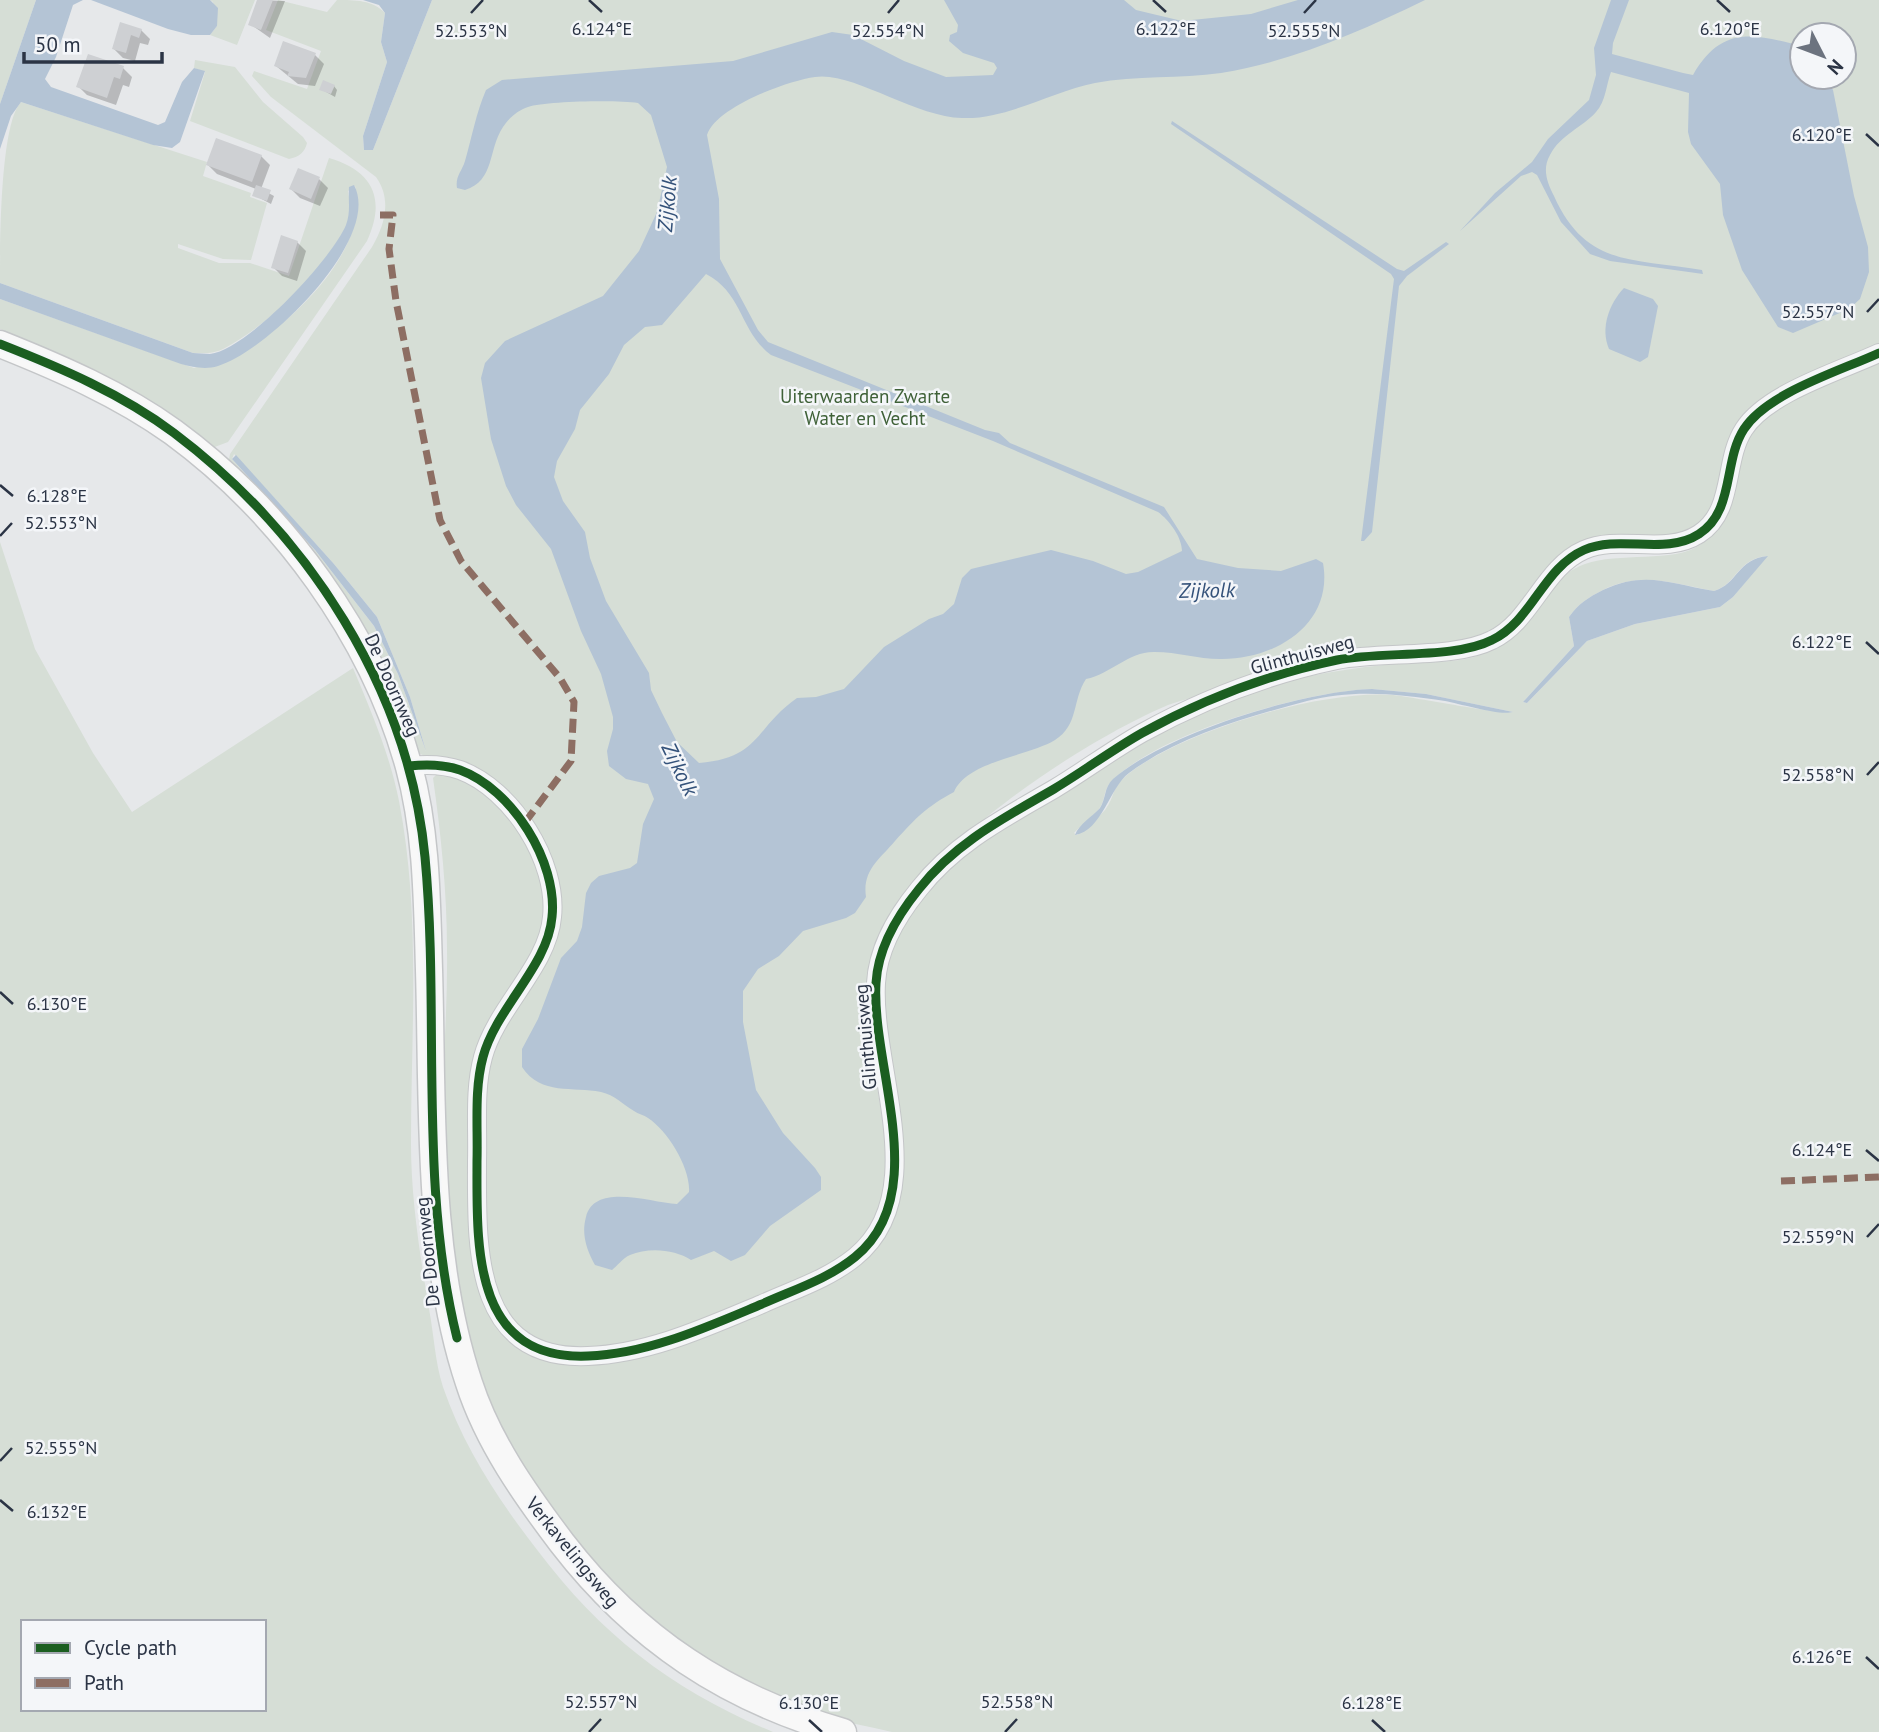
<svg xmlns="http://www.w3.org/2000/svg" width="1879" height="1732" font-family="'PT Sans',sans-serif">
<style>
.green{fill:#d6ded6;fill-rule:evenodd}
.water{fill:#b4c4d5;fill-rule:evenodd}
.shadow{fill:#0003}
.building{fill:#ced0d3}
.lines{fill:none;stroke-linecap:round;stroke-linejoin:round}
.street-casing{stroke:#c4c6c8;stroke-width:20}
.secondary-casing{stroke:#c4c6c8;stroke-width:29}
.street{stroke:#f5f6f7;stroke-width:18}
.secondary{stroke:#f8f8f8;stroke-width:26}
.quiet{stroke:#8d6e63;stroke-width:7;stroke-dasharray:14 7;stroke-linecap:butt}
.cycleway-casing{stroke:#f4f6f9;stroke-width:13}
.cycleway{stroke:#1b5e20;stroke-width:9}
.ticks{fill:none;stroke:#2b3445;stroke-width:2.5}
.labels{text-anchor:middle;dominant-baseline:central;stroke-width:5;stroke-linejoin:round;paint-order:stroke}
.park-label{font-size:19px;fill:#3f6138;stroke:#f4f6f9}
.street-label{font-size:19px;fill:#2b3445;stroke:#f4f6f9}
.water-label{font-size:21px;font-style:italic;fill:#34527a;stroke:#f4f6f9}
.ticks-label{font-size:18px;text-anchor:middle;fill:#2b3445;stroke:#f4f6f9;stroke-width:5;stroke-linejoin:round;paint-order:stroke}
</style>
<rect width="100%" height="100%" fill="#e6e8ea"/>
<g class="green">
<path d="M0,0H36L0,104Z"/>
<path d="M210,0H255L237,45L210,35L217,26L213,2Z"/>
<path d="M278,0L327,12L337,0C355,0 373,0 385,13L381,42L387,62L363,136L364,150H373L432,0H1879V348C1829,370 1748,390 1731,447C1724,472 1725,504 1705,523C1673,554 1624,529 1585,545C1541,564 1531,614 1491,635C1465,649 1431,645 1403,647C1368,649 1329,653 1294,663C1268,670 1244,682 1218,690C1202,696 1184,699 1168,705C1076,744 885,868 870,974C862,1030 885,1114 889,1173C886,1204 877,1233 851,1252L853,1263C951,1188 860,1060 883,961C889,939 904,918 918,900C954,854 1001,825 1050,794C1126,746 1208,699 1296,679C1332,671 1368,666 1404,663C1426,662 1453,663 1474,657C1526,640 1543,578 1585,564C1618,552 1674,563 1700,545C1736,518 1725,466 1750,433C1775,399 1841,380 1879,363V1732H892C848,1722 802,1715 760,1697C734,1685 705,1672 682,1655C595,1593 503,1478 473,1374C454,1307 444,1232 442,1163C440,1092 448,1020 447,949C447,891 441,835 433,778L438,773C497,773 557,865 545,921C536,964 500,998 485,1039C479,1054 474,1070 472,1085C466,1127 469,1289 493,1320L505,1316C474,1277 475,1104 489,1056C509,988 585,933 548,857C531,822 501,773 460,761C443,756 425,762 411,747C384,669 346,600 293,536C273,512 247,490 228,465L230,454L372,247C385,225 392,199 376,177L271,97L252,76L254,71L307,89L321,51L266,30ZM1802,35H1844V77H1802ZM234,454L334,564L377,617L410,697L426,751L398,674L374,626L315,550L232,459ZM1767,556L1733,597L1720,607L1635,624L1587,641L1527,703L1523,702L1574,646L1569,617C1578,604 1589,597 1603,590C1642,571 1673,584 1714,591C1737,584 1737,559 1767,556ZM1372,689L1426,694L1513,712C1503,715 1413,697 1393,695C1323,689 1181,731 1127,775C1111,788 1115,797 1105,810C1097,819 1086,828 1077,835L1074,833C1082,824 1094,817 1101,806C1105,799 1104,789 1111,782C1157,733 1306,691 1372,689Z"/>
<path d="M195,60L235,67L263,102L303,137L307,143C305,152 299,157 289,159L190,121L205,72L194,68Z"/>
<path d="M21,102L207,162L203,176L251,193L250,197L267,203L251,260L223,259L178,244V248L219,263H250L289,276L329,158C374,171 386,200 367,241L228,442L212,448L118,385L64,356L0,329V299L194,368C215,360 241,354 259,341C304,310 369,245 355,186L348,191C349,198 351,206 350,213C342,261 266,326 225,348C214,354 205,353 193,353L0,283C0,245 0,124 21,102Z"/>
<path d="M0,542L35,649L93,753L132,812L353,668C371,711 390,755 399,801C421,914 411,1030 411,1144C411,1198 420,1255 429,1309C434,1335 435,1362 443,1387C464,1448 499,1501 538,1551C602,1636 674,1691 773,1732H0ZM23,1622H264V1709H23Z"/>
</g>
<g class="water">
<path d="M36,0H83L73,5L56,57L45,79L51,87L158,125L165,122L182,82L194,68L205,71L180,142L172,148L153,145L21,102L11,116L0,149V104Z"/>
<path d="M91,0H210L218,8L217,26L210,35H191L168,29Z"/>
<path d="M363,0H432L373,150H364L363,136L387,62L381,42L385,13L379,5Z"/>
<path d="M944,0H1124L1136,10L1182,21L1251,14L1298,0H1425C1359,32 1294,61 1221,73C1180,79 1136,75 1095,83C1051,92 1006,120 962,118C915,117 852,71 815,77C787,81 716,107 707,135L719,199L720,259L758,330L768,342L985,430L999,433L1010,443L1164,507L1197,559L1238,568L1281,571L1316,559L1323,563C1334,625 1274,660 1220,659C1198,659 1177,652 1155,652C1129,651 1111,674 1086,679C1072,700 1079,725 1055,740C1029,756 967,761 954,792C926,807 916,818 895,841C880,859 862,870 866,897L855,913L846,918L803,931L779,956L758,969L743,991V1022L756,1090L783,1133L815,1168L821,1177V1190L770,1226L745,1255L731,1261L714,1251L691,1260C675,1249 648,1247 630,1255C623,1258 617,1266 612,1270L595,1265C587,1250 581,1235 586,1217C595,1182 651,1203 677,1204L689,1192C691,1169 668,1131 648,1118C644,1115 638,1114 634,1111C622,1104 615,1095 601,1092C573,1086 541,1096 522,1067V1049L538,1019L561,958L577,941L582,927L586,893L591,883L599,876L630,868L637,863L643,824L654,799L648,784L626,779L609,766L607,751L613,729V717L601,674L581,631L551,549L516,505L506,486L491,439L481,378L485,363L505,341L603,296L639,251L657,212L667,167L651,115L638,103C618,100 546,101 528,107C518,110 508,119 503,127C488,149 495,181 465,190L457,188C455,177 462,171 465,161C472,137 476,113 486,90L502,80L733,61L832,32L853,35L904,61L946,77L993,75L997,68L994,63L963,53L949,41L950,35L957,32L958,25ZM706,274C743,293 740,332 771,355L993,441L1158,512C1169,520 1182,537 1182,551L1138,572L1126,574L1093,561L1051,550L971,569L962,578L954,604L943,614L929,619L884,647L844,689L816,697L797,698C754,728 761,758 699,763L677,742L662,713L651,690L649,673L606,601L590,558L585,532L563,501L554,477L557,461L575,429L580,410L609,374L624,345L645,327L662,325Z"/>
<path d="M1611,0H1629L1613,43L1612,54L1683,73L1693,75C1722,25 1753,34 1802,46V77H1825L1833,90L1854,196L1868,247L1869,272L1860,299L1849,309L1793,333L1778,327L1742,270L1723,215L1720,184L1691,144L1688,132L1689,93L1611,72C1606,85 1606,101 1596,112C1582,128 1561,134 1550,155C1542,169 1547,182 1554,196C1586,268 1635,258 1702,270L1703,274L1610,261L1590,254L1561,222L1537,175L1532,172L1521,176L1460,231L1495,193L1532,162L1548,139L1589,100L1596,75L1594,48Z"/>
<path d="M1172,121L1397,269L1404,271L1446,242L1449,244L1407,276L1399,286L1372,532L1364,541H1361L1394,279L1391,274L1171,124Z"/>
<path d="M354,185C383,239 266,352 218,366C205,370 193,367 181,364L0,299V283L193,353C198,353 205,354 210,354C248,349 331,260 346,225C351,211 348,201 349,187Z"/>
<path d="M1624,288L1653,299L1658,306L1648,357L1640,362L1609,349C1600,328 1609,304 1624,288Z"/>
<path d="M236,455L334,564L377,617L410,697L426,751L398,674L374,626L315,550L232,459Z"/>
<path d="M1768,556L1733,597L1720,607L1635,624L1587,641L1527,703L1523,702L1574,646L1569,617C1578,604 1589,597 1603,590C1645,570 1671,584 1714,591C1738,584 1737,559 1768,556Z"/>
<path d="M1372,689L1426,694L1513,712C1500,716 1461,704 1445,701C1399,694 1352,689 1307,701C1247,717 1179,736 1129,773C1109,788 1102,831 1075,835C1079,824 1092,817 1100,808C1106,799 1104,787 1113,779C1166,733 1303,691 1372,689Z"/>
</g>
<g class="shadow">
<path d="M259,0L285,1L270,38L250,24Z"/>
<path d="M121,24L141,30L150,39L148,45L140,43L135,61L123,58L114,49Z"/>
<path d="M315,55L324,64L315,86L298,84L276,66Z"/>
<path d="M123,68L132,77L129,87L123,85L116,105L87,95L78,86Z"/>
<path d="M334,86L337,90L335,97L321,89Z"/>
<path d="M261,156L270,165L261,189L274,196L271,204L254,195L256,189L217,174L208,165Z"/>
<path d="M299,170L319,179L328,188L320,206L300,198L291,189Z"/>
<path d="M297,242L306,251L297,281L282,276L273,267Z"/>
</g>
<g class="building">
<path d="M257,0H273L261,30L248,25Z"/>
<path d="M120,22L142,29L139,38L131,35L126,53L112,49Z"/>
<path d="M283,41L316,53L306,78L287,76L289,72L274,66Z"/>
<path d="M88,54L124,66L120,79L114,77L107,98L76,87Z"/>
<path d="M323,80L335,85L331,94L319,90Z"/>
<path d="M216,138L262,155L252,182L206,165Z"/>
<path d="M298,168L320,177L311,199L289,189Z"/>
<path d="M256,185L271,190L267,201L252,196Z"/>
<path d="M281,235L298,241L288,273L271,268Z"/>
</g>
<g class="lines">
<defs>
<path id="street" d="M409,766C427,764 443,764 460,770C512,789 558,862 552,917C548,966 496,1008 483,1057C474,1090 478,1126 477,1161C477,1244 471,1361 588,1356C648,1354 707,1327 762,1304C793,1290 828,1279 855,1257C933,1194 871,1067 876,983C878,947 897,916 919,889C955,843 1004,818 1054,789C1084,771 1112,750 1142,733C1202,700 1270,674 1337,660C1382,651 1455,659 1492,640C1532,621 1543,568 1584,550C1620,534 1665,556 1699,534C1735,511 1723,461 1744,429C1767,393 1840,371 1879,353"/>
<path id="secondary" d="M0,344C60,368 120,394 173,432C282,512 373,636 409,767C427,833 427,902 429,970C433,1104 426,1254 469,1383C488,1442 525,1494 562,1543C636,1639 727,1699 843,1732"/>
</defs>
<use href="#street" class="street-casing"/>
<use href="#secondary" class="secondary-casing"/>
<use href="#street" class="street"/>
<use href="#secondary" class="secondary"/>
<g class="quiet">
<path d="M380,215H393L389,249L396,301L440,520L461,561L560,678L574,702L571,761L523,825"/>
<path d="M1781,1181L1879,1177"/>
</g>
<defs>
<g id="cycleway">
<path d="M0,344C61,368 122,394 174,433C308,534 409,689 425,857C440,1016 418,1181 457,1338"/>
<path d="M409,766C427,764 443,764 460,770C512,789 558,862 552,917C548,966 496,1008 483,1057C474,1090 478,1126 477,1161C477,1244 471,1361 588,1356C648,1354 707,1327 762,1304C793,1290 828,1279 855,1257C933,1194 871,1067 876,983C878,947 897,916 919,889C955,843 1004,818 1054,789C1084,771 1112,750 1142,733C1202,700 1270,674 1337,660C1382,651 1455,659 1492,640C1532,621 1543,568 1584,550C1620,534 1665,556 1699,534C1735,511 1723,461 1744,429C1767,393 1840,371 1879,353"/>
</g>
</defs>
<use href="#cycleway" class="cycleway-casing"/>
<use href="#cycleway" class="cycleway"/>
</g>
<path class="ticks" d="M589,0L602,12M1153,0L1166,12M1717,0L1730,12M471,13L483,0M888,13L899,0M1304,13L1316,0M1866,134L1879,146M1867,312L1879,299M0,485L13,496M0,536L12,523M1866,642L1879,654M1867,775L1879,762M0,992L13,1004M1866,1150L1879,1161M1867,1237L1879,1224M0,1461L12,1448M0,1500L13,1511M1866,1657L1879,1669M809,1720L822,1732M1372,1720L1385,1732M589,1732L601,1719M1005,1732L1017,1719"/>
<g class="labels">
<g class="park-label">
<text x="865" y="396">Uiterwaarden Zwarte<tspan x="865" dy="22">Water en Vecht</tspan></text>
</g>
<g class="street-label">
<text transform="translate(1302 654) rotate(-15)">Glinthuisweg</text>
<text transform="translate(393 685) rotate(66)">De Doornweg</text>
<text transform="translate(865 1037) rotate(-95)">Glinthuisweg</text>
<text transform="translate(427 1252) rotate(-96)">De Doornweg</text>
<text transform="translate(573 1552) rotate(51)">Verkavelingsweg</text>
</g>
<g class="water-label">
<text transform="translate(667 204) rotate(-85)">Zijkolk</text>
<text transform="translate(1207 590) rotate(-1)">Zijkolk</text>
<text transform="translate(680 769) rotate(64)">Zijkolk</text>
</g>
</g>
<g class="ticks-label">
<text x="1730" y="35">6.120°E</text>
<text x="602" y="35">6.124°E</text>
<text x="1166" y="35">6.122°E</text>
<text x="471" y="37">52.553°N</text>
<text x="888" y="37">52.554°N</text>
<text x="1304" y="37">52.555°N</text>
<text x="1822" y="141">6.120°E</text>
<text x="1818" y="318">52.557°N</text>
<text x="57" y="502">6.128°E</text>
<text x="61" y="529">52.553°N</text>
<text x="1822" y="648">6.122°E</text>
<text x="1818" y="781">52.558°N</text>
<text x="57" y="1010">6.130°E</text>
<text x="1822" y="1156">6.124°E</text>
<text x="1818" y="1243">52.559°N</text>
<text x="61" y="1454">52.555°N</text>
<text x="57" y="1518">6.132°E</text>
<text x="1822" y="1663">6.126°E</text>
<text x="601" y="1708">52.557°N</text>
<text x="1017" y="1708">52.558°N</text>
<text x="809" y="1709">6.130°E</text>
<text x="1372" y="1709">6.128°E</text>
</g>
<rect x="21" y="1620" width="245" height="91" fill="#f4f6f9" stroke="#a4a8b1" stroke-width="2"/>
<rect x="35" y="1643" width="35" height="10" fill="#1b5e20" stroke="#a4a8b1" stroke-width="2"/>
<text x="84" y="1655" font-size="21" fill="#2b3445">Cycle path</text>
<rect x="35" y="1678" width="35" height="10" fill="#8d6e63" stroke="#a4a8b1" stroke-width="2"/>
<text x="84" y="1690" font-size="21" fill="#2b3445">Path</text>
<g transform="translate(1823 56) rotate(132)"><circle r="33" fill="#f4f6f9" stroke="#a4a8b1" stroke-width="2"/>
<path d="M0-5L12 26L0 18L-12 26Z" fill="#6c737f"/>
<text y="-10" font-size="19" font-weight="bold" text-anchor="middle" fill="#2b3445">N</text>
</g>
<path d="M24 52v10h138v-10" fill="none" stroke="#2b3445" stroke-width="3.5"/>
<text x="35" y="52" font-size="21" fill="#2b3445" stroke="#f4f6f9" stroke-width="5" paint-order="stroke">50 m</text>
</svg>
